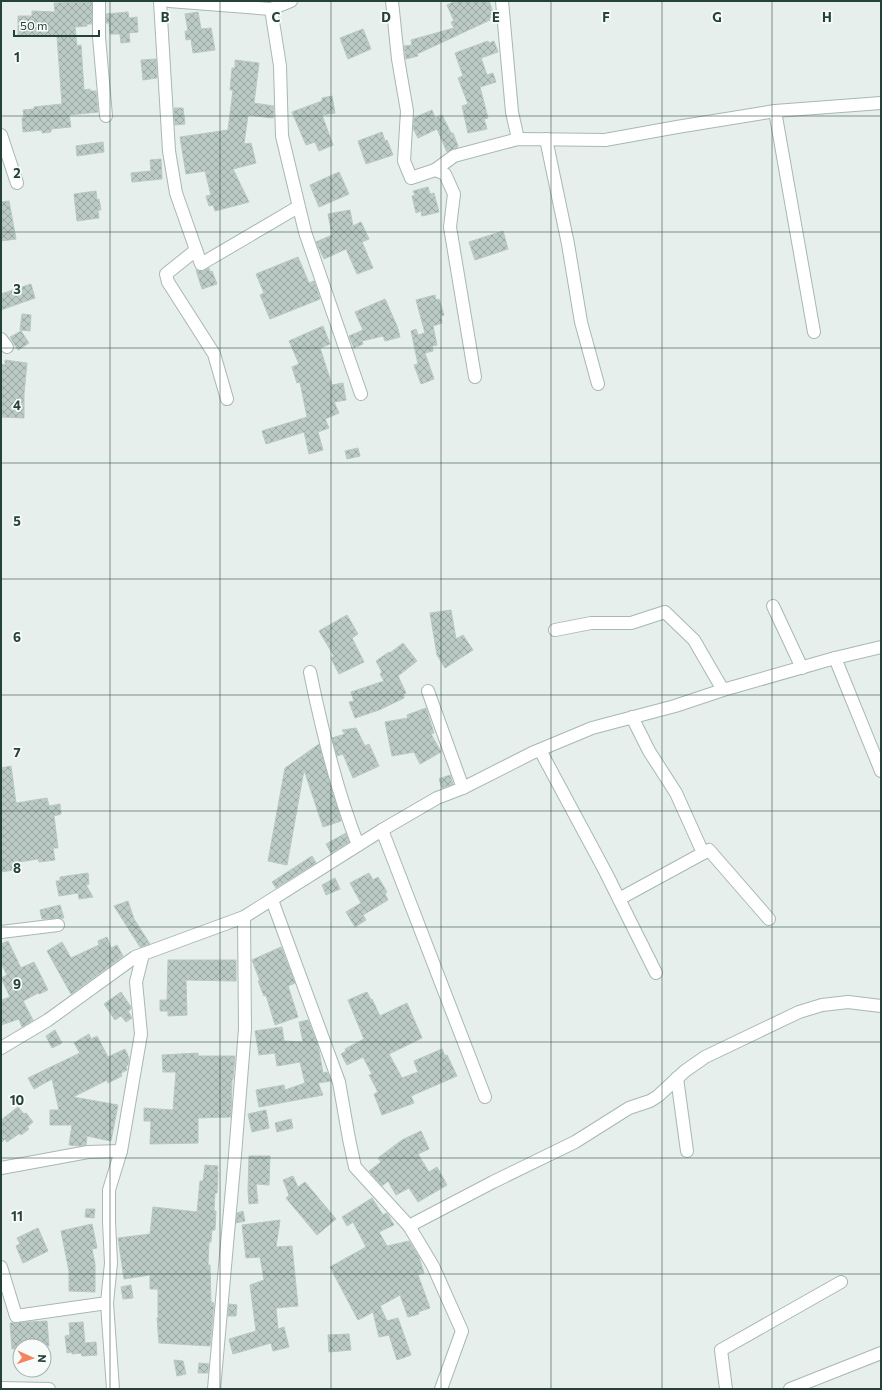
<svg xmlns="http://www.w3.org/2000/svg" width="882" height="1390" font-family="Commissioner,sans-serif">
<style>
.building{fill:url(#building-cross-hatch);stroke:#b8c9c2}
.lines{fill:none;stroke-linecap:round;stroke-linejoin:round}
.minor-casing{stroke:#a8b8b2;stroke-width:14}
.minor{stroke:#fff;stroke-width:12}
.grid{fill:none;stroke:#24423a;stroke-width:1;stroke-opacity:0.55}
.grid-label{font-size:13px;text-anchor:middle;font-weight:bold;fill:#24423a;stroke:#f7fbf9;stroke-width:3.5;stroke-linejoin:round;paint-order:stroke}
</style>
<defs>
<pattern id="building-cross-hatch" width="8" height="8" patternUnits="userSpaceOnUse"><rect width="8" height="8" fill="#bbcac4"/><path d="M0 0l8 8M0 8l8-8" fill="none" stroke="#98a6a0"/></pattern>
</defs>
<rect width="100%" height="100%" fill="#e6efeb"/>
<g class="building">
<path d="M456,1H489L493,12L491,13L492,17L489,18L490,20L417,54L418,56L406,59L404,46L412,45L411,40L454,28L451,22L454,21L447,5Z"/>
<path d="M92,2V24H87V26L75,27L77,46L81,45L84,90L90,89V91H96L98,112L69,115L71,127L51,129V132L42,133V130L23,132L22,118L24,117L23,110L34,109V107L62,104L57,36L18,35V16H32V11L55,12L54,3Z"/>
<path d="M128,12L129,18L137,17L138,32L129,33L130,42L121,43L120,34H110L109,23H106V14Z"/>
<path d="M198,12L201,29L211,28L215,50L193,53L191,39L186,40L185,31H188L185,14Z"/>
<path d="M363,29L371,49L348,59L340,38Z"/>
<path d="M488,41L489,43L494,41L498,52L481,58L487,75L493,73L496,82L480,87L488,118L484,119L487,129L468,133L462,106L468,104L458,78L463,76L455,53Z"/>
<path d="M156,59L157,78L143,80L141,60Z"/>
<path d="M235,60L259,63L254,103L274,106L273,118L248,115L244,144L251,143L256,163L233,169L249,202L215,211L213,205L209,206L206,196L211,195L205,171L186,174L180,137L228,130L233,90H230L232,68H235Z"/>
<path d="M332,96L335,113L322,115L333,145L319,151L315,142L306,145L292,112L322,101V98Z"/>
<path d="M174,108H183L185,124L175,125Z"/>
<path d="M432,110L435,118L442,115L451,133H453L458,146L457,148L447,152L437,129L418,138L413,128L414,118Z"/>
<path d="M382,132L385,141L387,140L393,155L366,164L358,141Z"/>
<path d="M103,142L104,152L77,156L76,146Z"/>
<path d="M161,159L162,179L132,182L131,173L151,171L150,160Z"/>
<path d="M339,172L349,194L319,207L310,185Z"/>
<path d="M428,187L430,194L434,193L439,212L422,216L421,211L416,213L412,196L415,195L413,191Z"/>
<path d="M96,191L97,200L99,199L101,210H98L99,218L77,221L74,194Z"/>
<path d="M9,201L16,239L1,241V202Z"/>
<path d="M350,210L353,226L361,222L369,239L362,242L373,268L357,274L346,249L324,259L316,242L332,235L328,214Z"/>
<path d="M503,231L508,249L475,260L469,242Z"/>
<path d="M298,257L309,283L314,281L320,299L270,319L260,295L264,293L256,274Z"/>
<path d="M209,268L210,272L212,271L217,284L202,289L196,270L201,271Z"/>
<path d="M31,284L35,298L1,310V294Z"/>
<path d="M435,295L436,300L439,299L444,315L441,316L442,323L433,326L437,345L432,346L433,351L425,353L434,379L421,384L414,365L418,364L411,331L416,329L418,335L425,333L416,300Z"/>
<path d="M385,299L397,326L400,337L385,341L383,336L362,341L363,344L354,348L349,336L363,330L355,312Z"/>
<path d="M22,314L31,315L30,331L20,330Z"/>
<path d="M323,326L330,344L320,348L332,385L343,383L346,400L334,402L339,413L325,419L329,428L318,432L323,450L309,454L304,432L266,444L262,431L307,417L300,382L297,383L292,367L299,364L289,341Z"/>
<path d="M21,331L29,343L18,350L10,337Z"/>
<path d="M5,360L27,363L24,394V418L1,417V364L5,365Z"/>
<path d="M358,448L360,456L347,459L345,451Z"/>
<path d="M451,610L456,639L463,635L473,650L445,668L437,655L430,613Z"/>
<path d="M347,615L358,634L352,638L364,662L339,674L331,658L334,656L319,631Z"/>
<path d="M403,643L417,661L398,676L406,693L403,694L404,698L379,710L355,718L349,702L354,701L351,692L384,681L380,674L382,672L376,661L389,652L390,653Z"/>
<path d="M426,708L434,733L431,734L441,752L420,764L414,752L392,756L385,722L408,718L407,715Z"/>
<path d="M356,728L365,746L369,744L379,766L353,778L343,754L337,756L332,738L345,734L342,730Z"/>
<path d="M319,744L341,821L323,827L304,770L287,865L268,861L285,768Z"/>
<path d="M11,766L16,803L47,798L49,806L60,804L61,814L54,816L58,848H53L55,860L39,862L38,859L19,862L20,869L1,872V768Z"/>
<path d="M450,775L453,784L442,788L439,779Z"/>
<path d="M346,833L349,842L331,853L326,844Z"/>
<path d="M312,856L316,863L276,888L272,882Z"/>
<path d="M88,873L89,884L86,885L93,897L79,899L78,893L59,896L56,881H60V877Z"/>
<path d="M369,873L373,880L378,877L387,892L385,894L388,900L363,915L366,920L355,927L346,912L361,903L350,883Z"/>
<path d="M335,878L340,889L326,895L322,885Z"/>
<path d="M128,901L134,919L150,944L140,947L114,906Z"/>
<path d="M60,905L64,918L42,919L40,910Z"/>
<path d="M107,937L111,948L117,945L123,956L71,994L47,951L62,942L71,958L99,945L98,941Z"/>
<path d="M8,941L21,968L34,962L48,990L39,994L38,993L23,1001L33,1020L22,1027L19,1019L1,1025V1000L10,997L1,978L7,975L1,963V944Z"/>
<path d="M281,947L295,983L288,986L298,1017L275,1025L266,995L264,996L258,981H260L252,960Z"/>
<path d="M168,960H236V981L186,980L187,1015L168,1016V1011H160V1000H167Z"/>
<path d="M121,992L131,1007V1009L128,1011L132,1018L126,1022L121,1016L115,1020L104,1004Z"/>
<path d="M367,992L371,1000L372,999L380,1016L407,1003L422,1038L389,1054L402,1078L418,1072L414,1061L442,1049L445,1056L447,1055L457,1076L411,1096L414,1103L382,1115L374,1094L378,1092L369,1075L372,1074L363,1057L347,1065L341,1054L346,1051L345,1049L364,1039L348,1000Z"/>
<path d="M308,1020L318,1045L323,1073L327,1072L331,1081L318,1083L323,1095L259,1107L256,1090L284,1085L285,1090L305,1083L300,1062L277,1066L275,1053L259,1055L255,1031L282,1027L284,1041L303,1042L299,1022Z"/>
<path d="M55,1030L62,1043L52,1048L46,1036Z"/>
<path d="M89,1034L91,1039L97,1036L108,1057L125,1049L129,1058L128,1065L126,1066L127,1070L121,1073L122,1076L108,1083L107,1080L73,1097L118,1105L111,1141L87,1136L86,1145L80,1146L69,1145L72,1125H50V1110H59L52,1079L34,1089L28,1078L80,1053L74,1043Z"/>
<path d="M198,1053V1056H235L233,1079L232,1080L231,1117L198,1118V1143L150,1144L151,1121H144V1108L173,1110L176,1072H163L162,1055Z"/>
<path d="M18,1107L24,1114L26,1113L33,1122L27,1127L29,1129L21,1135L20,1133L7,1142L5,1139L1,1143V1120Z"/>
<path d="M266,1110L269,1128L252,1132L248,1114Z"/>
<path d="M291,1119L293,1128L277,1132L275,1123Z"/>
<path d="M421,1131L429,1149L418,1154L429,1172L437,1167L447,1185L418,1202L409,1188L396,1195L388,1181L382,1186L369,1171L381,1162L378,1158L402,1140Z"/>
<path d="M249,1156H270L269,1185L256,1184L258,1203L249,1204L248,1191Z"/>
<path d="M205,1165L218,1166L217,1172H218L217,1193H215L214,1211H216L215,1230H212L211,1242H209L208,1265H210L211,1302L214,1303L210,1346L159,1343L157,1318H158V1289H150V1275L124,1279L118,1238L150,1234L153,1207L197,1212L200,1181H203Z"/>
<path d="M293,1176L298,1187L305,1182L336,1219L317,1235L286,1198L289,1195L283,1180Z"/>
<path d="M372,1198L383,1215L387,1213L394,1225L379,1232L387,1246L409,1241L419,1257L424,1273L418,1275L430,1308L418,1312L419,1314L408,1317L400,1295L380,1306L387,1321L398,1318L411,1355L397,1360L389,1335L379,1337L373,1312L358,1320L330,1267L366,1247L353,1222L347,1226L342,1217Z"/>
<path d="M86,1209H95L94,1218L85,1217Z"/>
<path d="M243,1211L245,1221L236,1223L237,1213Z"/>
<path d="M280,1220L276,1247L292,1246L298,1306L276,1308L278,1329L284,1327L289,1347L273,1351L271,1343L233,1354L229,1339L256,1331L250,1285L264,1280L260,1257L246,1258L242,1225Z"/>
<path d="M92,1224L97,1248L92,1249L95,1264V1292L69,1291V1271L61,1231Z"/>
<path d="M38,1228L48,1251L23,1263L16,1246L20,1244L17,1238Z"/>
<path d="M131,1285L133,1298L123,1299L121,1287Z"/>
<path d="M229,1304L237,1305L236,1316H228Z"/>
<path d="M47,1321L49,1346H20V1348L12,1349L10,1323Z"/>
<path d="M83,1322L85,1343L96,1342L97,1355L82,1356L81,1353L72,1354V1352L67,1353L65,1336L70,1335L69,1323Z"/>
<path d="M349,1334L351,1350L329,1352L328,1335Z"/>
<path d="M174,1360L183,1361L186,1374L177,1376Z"/>
<path d="M199,1363L209,1364L208,1373H198Z"/>
</g>
<g class="lines">
<defs>
<g id="minor">
<path d="M99,1V37L106,116"/>
<path d="M160,1L169,151L176,193L201,264L298,207"/>
<path d="M169,1L271,9L291,1"/>
<path d="M392,1L398,59L407,111L404,161L411,178L435,170L445,174L454,194L450,227L475,377"/>
<path d="M502,1L512,112L518,139"/>
<path d="M271,9L280,66L282,136L305,232L361,394"/>
<path d="M775,111L814,332"/>
<path d="M1,135L17,183"/>
<path d="M546,139L568,244L581,322L598,384"/>
<path d="M435,170L454,156L518,139L605,140L677,127L775,111L881,103"/>
<path d="M196,250L166,274L168,282L214,354L227,399"/>
<path d="M1,339L7,347"/>
<path d="M773,606L802,668"/>
<path d="M555,630L591,623H631L665,612L694,640L723,690"/>
<path d="M835,658L881,771"/>
<path d="M310,672C322,731 336,789 358,845"/>
<path d="M428,691L463,788"/>
<path d="M632,717L649,751L676,793L703,853"/>
<path d="M540,750L605,871L656,973"/>
<path d="M382,830L485,1097"/>
<path d="M619,899L709,850L769,919"/>
<path d="M272,900L339,1082L349,1139L355,1167L409,1226L433,1266L462,1331L441,1389"/>
<path d="M1,932L58,925"/>
<path d="M1,1048L48,1020L135,957L244,917L382,830L437,798L463,788L532,753L592,728L675,706L723,690L835,658L881,647"/>
<path d="M677,1078L687,1151"/>
<path d="M1,1168L88,1152L121,1151"/>
<path d="M409,1226L493,1182L575,1142L629,1108L650,1101L658,1096L685,1071L705,1057L799,1012L822,1005L848,1002L881,1006"/>
<path d="M1,1267L16,1316L107,1303"/>
<path d="M1,1388L49,1389"/>
<path d="M113,1389L107,1303L111,1263L109,1222V1190L121,1151L141,1034L136,982L143,954"/>
<path d="M214,1389L235,1155L245,1029L244,917"/>
<path d="M726,1389L721,1350L841,1282"/>
<path d="M790,1389L881,1353"/>
</g>
</defs>
<use href="#minor" class="minor-casing"/>
<use href="#minor" class="minor"/>
</g>
<path class="grid" d="M110,1V1389M220,1V1389M331,1V1389M441,1V1389M551,1V1389M662,1V1389M772,1V1389M1,116H881M1,232H881M1,348H881M1,463H881M1,579H881M1,695H881M1,811H881M1,927H881M1,1042H881M1,1158H881M1,1274H881"/>
<g class="grid-label">
<text x="165" y="22">B</text>
<text x="276" y="22">C</text>
<text x="386" y="22">D</text>
<text x="496" y="22">E</text>
<text x="606" y="22">F</text>
<text x="717" y="22">G</text>
<text x="827" y="22">H</text>
<text x="17" y="62">1</text>
<text x="17" y="178">2</text>
<text x="17" y="294">3</text>
<text x="17" y="410">4</text>
<text x="17" y="526">5</text>
<text x="17" y="642">6</text>
<text x="17" y="757">7</text>
<text x="17" y="873">8</text>
<text x="17" y="989">9</text>
<text x="17" y="1105">10</text>
<text x="17" y="1221">11</text>
</g>
<rect width="882" height="1390" fill="none" stroke="#24423a" stroke-width="4"/>
<g transform="translate(32 1358) rotate(93)"><circle r="19" fill="#f7fbf9" stroke="#a3b1ad"/>
<path d="M0-3L7 15L0 10L-7 15Z" fill="#f4845f"/>
<text y="-6" font-size="11" font-weight="bold" text-anchor="middle" fill="#24423a">N</text>
</g>
<path d="M14 30v6h85v-6" fill="none" stroke="#24423a" stroke-width="2"/>
<text x="20" y="30" font-size="12" fill="#24423a" stroke="#f7fbf9" stroke-width="3" paint-order="stroke">50 m</text>
</svg>
